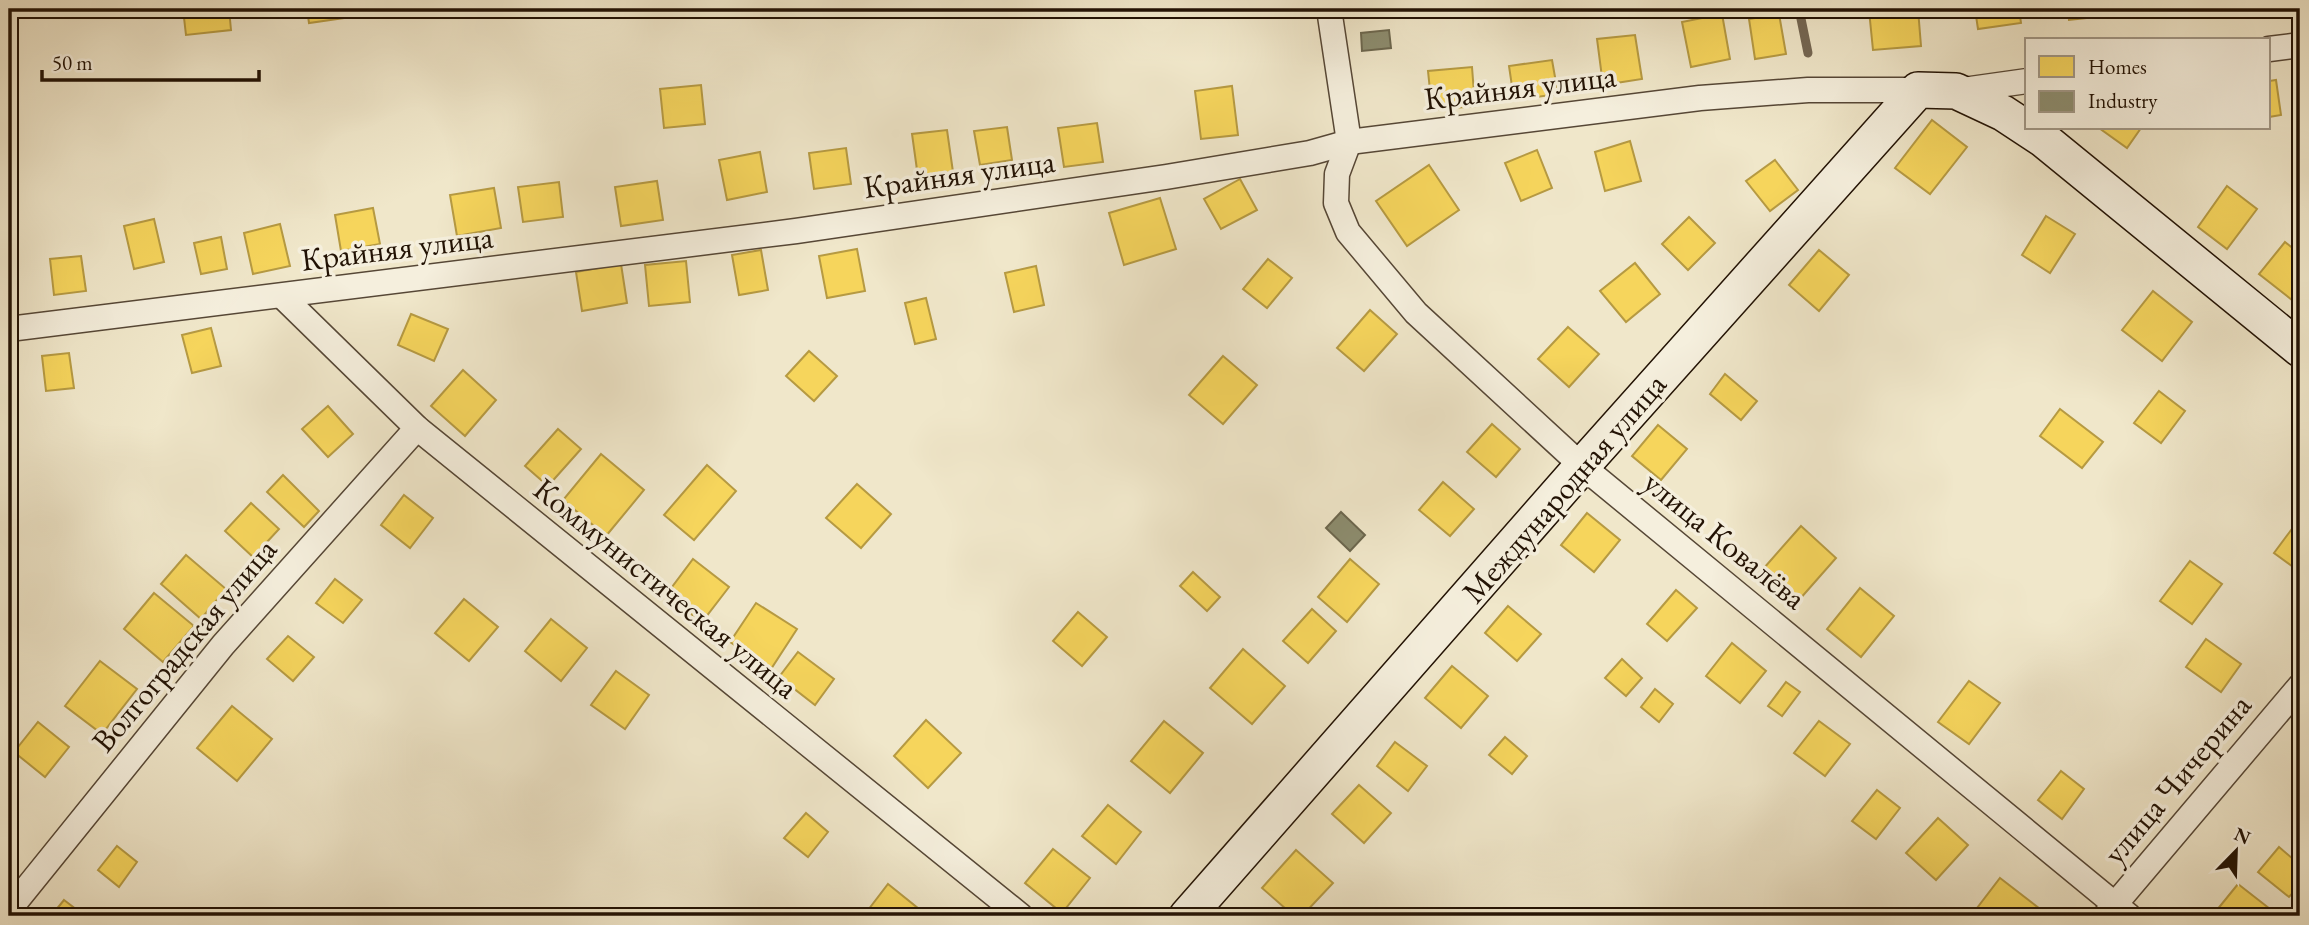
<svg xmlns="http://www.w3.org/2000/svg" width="2309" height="925" font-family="'EB Garamond',serif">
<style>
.homes{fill:#f6d55c;stroke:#b69a42;stroke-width:2}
.industry{fill:#8c8c6e;stroke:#6c674e;stroke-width:2}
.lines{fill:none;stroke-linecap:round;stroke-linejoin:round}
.stream{stroke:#746753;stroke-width:9}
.street-casing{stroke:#564736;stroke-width:27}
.secondary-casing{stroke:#221204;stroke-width:38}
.street{stroke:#f5efdd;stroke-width:24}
.secondary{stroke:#f5efdd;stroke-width:35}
.labels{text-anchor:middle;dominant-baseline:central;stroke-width:7;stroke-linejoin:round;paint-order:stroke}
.street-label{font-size:32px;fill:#221204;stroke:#f5efdd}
</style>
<rect width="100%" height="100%" fill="#f0e7ca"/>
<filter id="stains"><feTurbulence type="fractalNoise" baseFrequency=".00286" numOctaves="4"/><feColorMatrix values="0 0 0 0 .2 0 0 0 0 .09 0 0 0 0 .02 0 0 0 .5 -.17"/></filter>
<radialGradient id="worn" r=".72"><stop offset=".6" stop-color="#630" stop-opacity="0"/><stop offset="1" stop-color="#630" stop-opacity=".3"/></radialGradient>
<g class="homes">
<path d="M183,9H229L231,30L186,35Z"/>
<path d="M307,9H351L352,17L309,23Z"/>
<path d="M1918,9L1921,46L1873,50L1869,10Z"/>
<path d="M1975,9H2019L2021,23L1978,29Z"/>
<path d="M2068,9H2113L2114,15L2069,20Z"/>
<path d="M1722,14L1730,59L1691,67L1682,22Z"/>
<path d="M1779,14L1786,54L1755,59L1749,19Z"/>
<path d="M1635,35L1642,79L1603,85L1597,39Z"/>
<path d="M1552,60L1558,94L1514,100L1509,66Z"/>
<path d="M1472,67L1475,106L1432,110L1428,71Z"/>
<path d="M2276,80L2281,115L2269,117V81Z"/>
<path d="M701,85L705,124L664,128L660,89Z"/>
<path d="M1232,86L1238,135L1201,139L1195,91Z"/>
<path d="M1932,120L1967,147L1930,194L1895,168Z"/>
<path d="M1097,123L1103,162L1064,167L1058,128Z"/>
<path d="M1007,127L1012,160L980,165L974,131Z"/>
<path d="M2099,128H2141L2127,148Z"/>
<path d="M947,130L953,172L918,177L912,134Z"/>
<path d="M1630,141L1641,181L1605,191L1595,152Z"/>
<path d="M846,148L851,184L814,189L809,153Z"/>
<path d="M1537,150L1552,188L1521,201L1505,163Z"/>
<path d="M760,152L767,192L727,200L719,160Z"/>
<path d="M1775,160L1798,190L1770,211L1746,181Z"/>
<path d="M1429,165L1459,210L1407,246L1376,201Z"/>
<path d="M1240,179L1257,210L1221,229L1204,199Z"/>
<path d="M657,181L663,220L621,226L615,187Z"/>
<path d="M559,182L563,217L523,222L518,187Z"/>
<path d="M2227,186L2257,209L2227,249L2198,227Z"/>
<path d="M494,188L501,228L457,236L450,195Z"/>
<path d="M1160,198L1176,249L1124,265L1109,213Z"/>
<path d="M373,208L380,244L341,251L335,215Z"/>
<path d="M2046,216L2075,234L2050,273L2022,255Z"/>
<path d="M1689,217L1715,243L1688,270L1662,244Z"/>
<path d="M154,219L164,262L134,269L124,226Z"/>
<path d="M280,224L290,266L253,274L244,233Z"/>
<path d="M221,237L227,269L201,274L194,243Z"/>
<path d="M2285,242L2300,254V289L2292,300L2259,274Z"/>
<path d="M857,249L865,291L827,298L819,256Z"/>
<path d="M761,250L768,290L739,295L732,255Z"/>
<path d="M1819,250L1849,275L1819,311L1789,285Z"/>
<path d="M81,256L86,291L54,295L50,259Z"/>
<path d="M1268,259L1292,278L1267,308L1243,289Z"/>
<path d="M686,261L690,302L649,306L645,265Z"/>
<path d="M1635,263L1660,294L1626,322L1600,291Z"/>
<path d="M621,264L627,303L582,311L576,272Z"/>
<path d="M1036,266L1044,305L1014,312L1005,273Z"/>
<path d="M2153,291L2192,322L2162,361L2122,330Z"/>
<path d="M926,298L936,339L915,344L905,303Z"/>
<path d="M1370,310L1397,334L1364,371L1337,348Z"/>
<path d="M411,314L448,329L434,361L398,345Z"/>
<path d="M1568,327L1599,354L1569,387L1538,359Z"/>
<path d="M211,328L221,366L192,373L182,335Z"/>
<path d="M809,351L837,376L814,401L786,376Z"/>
<path d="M69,353L74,388L46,391L42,356Z"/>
<path d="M1223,356L1257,385L1223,424L1189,395Z"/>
<path d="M463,370L496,400L465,436L431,406Z"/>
<path d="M1725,374L1757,401L1741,420L1710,394Z"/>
<path d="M2159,391L2185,411L2161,443L2134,423Z"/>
<path d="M328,406L353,434L328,457L302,429Z"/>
<path d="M2060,409L2103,442L2082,468L2040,436Z"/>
<path d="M1492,424L1520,449L1496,477L1467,452Z"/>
<path d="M1658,425L1687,449L1661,480L1632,456Z"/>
<path d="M558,429L581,449L548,486L525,466Z"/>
<path d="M601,454L644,490L606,536L563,500Z"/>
<path d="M707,465L736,491L694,540L664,515Z"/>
<path d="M283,475L319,511L304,527L267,492Z"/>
<path d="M1443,482L1474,509L1450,536L1419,510Z"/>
<path d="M857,484L891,514L861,548L826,518Z"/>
<path d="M404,495L433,518L410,548L381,525Z"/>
<path d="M251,503L279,529L253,557L225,531Z"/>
<path d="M1587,513L1620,540L1594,572L1561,545Z"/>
<path d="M2300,518V572L2274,553Z"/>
<path d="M1801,526L1836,558L1799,600L1764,568Z"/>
<path d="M186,555L226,589L201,619L161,584Z"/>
<path d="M693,559L729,587L702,622L666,595Z"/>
<path d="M1350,559L1379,584L1347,622L1318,597Z"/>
<path d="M2190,561L2222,584L2192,624L2160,601Z"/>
<path d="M1193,572L1220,597L1207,611L1180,586Z"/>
<path d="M335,579L362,600L343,623L316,603Z"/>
<path d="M1860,588L1894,616L1861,657L1827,629Z"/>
<path d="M1676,590L1697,608L1667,641L1647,624Z"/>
<path d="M154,593L194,626L163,662L124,629Z"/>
<path d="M464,599L498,627L469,661L435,633Z"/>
<path d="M756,603L797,629L771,669L730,642Z"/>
<path d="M1508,606L1541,634L1517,661L1485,633Z"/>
<path d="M1312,609L1336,631L1308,663L1283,641Z"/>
<path d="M1078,612L1107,637L1082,666L1053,641Z"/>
<path d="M551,619L587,648L561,681L525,651Z"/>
<path d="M288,636L314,657L293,681L267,659Z"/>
<path d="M2206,639L2241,664L2221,692L2186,667Z"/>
<path d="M1732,643L1766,671L1740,703L1706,676Z"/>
<path d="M1243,649L1285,686L1252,724L1210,688Z"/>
<path d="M798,652L834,679L815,705L779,677Z"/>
<path d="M1622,659L1642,678L1626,696L1605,678Z"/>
<path d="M100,661L137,689L102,734L65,706Z"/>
<path d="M1452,666L1488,696L1461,728L1425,698Z"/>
<path d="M616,671L649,695L625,729L591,705Z"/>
<path d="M1969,681L2000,703L1969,744L1938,722Z"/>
<path d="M1786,682L1800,692L1782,716L1768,706Z"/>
<path d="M1655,689L1673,704L1659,722L1641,707Z"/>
<path d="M232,706L272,739L237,781L197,748Z"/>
<path d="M926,720L961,753L928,788L894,756Z"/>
<path d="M1164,721L1203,753L1170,793L1131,761Z"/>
<path d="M1819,721L1850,744L1825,776L1794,753Z"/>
<path d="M38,722L69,747L45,777L14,752Z"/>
<path d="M1505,737L1527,756L1512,774L1489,755Z"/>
<path d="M1395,742L1427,766L1408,791L1377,766Z"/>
<path d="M2061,771L2084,789L2062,819L2038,800Z"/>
<path d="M1359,785L1391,813L1364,843L1332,814Z"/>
<path d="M1877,790L1900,808L1876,839L1852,821Z"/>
<path d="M1108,805L1141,832L1116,864L1082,836Z"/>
<path d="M806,813L828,832L808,857L784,838Z"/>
<path d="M1938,818L1968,845L1936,880L1906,853Z"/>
<path d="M117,846L137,862L119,887L98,870Z"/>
<path d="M2279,847L2300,865V885L2289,897L2258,872Z"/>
<path d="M1053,849L1090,878L1062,913L1025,883Z"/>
<path d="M1296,850L1333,883L1302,916H1294L1262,888Z"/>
<path d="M2000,878L2040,909L2034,916H1980L1974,912Z"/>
<path d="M888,884L919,909L913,916L865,914Z"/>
<path d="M2238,884L2279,916H2212Z"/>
<path d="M64,900L85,916H51Z"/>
</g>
<g class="industry">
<path d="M1389,30L1391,48L1362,51L1361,33Z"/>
<path d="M1341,512L1365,535L1350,551L1326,528Z"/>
</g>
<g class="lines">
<path class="stream" d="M1799,9L1808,53"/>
<defs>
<g id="street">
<path d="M1329,9L1349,142L1337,174L1336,203L1348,232L1416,313L1582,466L2129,916"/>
<path d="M2269,49L2300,45"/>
<path d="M1956,91L2027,81"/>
<path d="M282,296L417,428L1021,916"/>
<path d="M9,329L796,231L1166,177L1310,153L1349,142L1700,98L1808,90H1918"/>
<path d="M9,910L223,645L417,428"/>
<path d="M2106,915L2300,686"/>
</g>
<path id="secondary" d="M1187,916L1582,466L1918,90L1956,91L2003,113L2044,140L2300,349"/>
</defs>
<use href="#street" class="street-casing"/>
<use href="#secondary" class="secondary-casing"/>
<use href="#street" class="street"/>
<use href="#secondary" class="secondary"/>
</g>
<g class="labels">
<g class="street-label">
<text transform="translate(1520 87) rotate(-7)">Крайняя улица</text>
<text transform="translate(959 174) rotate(-8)">Крайняя улица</text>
<text transform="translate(397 248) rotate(-7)">Крайняя улица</text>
<text transform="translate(1564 488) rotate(-49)">Международная улица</text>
<text transform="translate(1725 540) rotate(39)">улица Ковалёва</text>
<text transform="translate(666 588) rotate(39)">Коммунистическая улица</text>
<text transform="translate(184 645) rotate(-50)">Волгоградская улица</text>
<text transform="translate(2177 779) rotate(-50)">улица Чичерина</text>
</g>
</g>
<rect width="2309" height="925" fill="none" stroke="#f0e7ca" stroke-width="35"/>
<rect x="10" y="10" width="2288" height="904" fill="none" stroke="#221204" stroke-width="3.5"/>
<rect x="18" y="18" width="2274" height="890" fill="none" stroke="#221204" stroke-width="2"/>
<rect x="2025" y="38" width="245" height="91" fill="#f5efdd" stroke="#a19786" stroke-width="2"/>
<rect x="2039" y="56" width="35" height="21" fill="#f6d55c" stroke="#a19786" stroke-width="2"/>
<text x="2088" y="74" font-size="21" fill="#221204">Homes</text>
<rect x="2039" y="91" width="35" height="21" fill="#8c8c6e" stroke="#a19786" stroke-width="2"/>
<text x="2088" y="108" font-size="21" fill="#221204">Industry</text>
<g transform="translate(2236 851) rotate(23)" stroke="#f5efdd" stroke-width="5" paint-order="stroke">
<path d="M0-5L12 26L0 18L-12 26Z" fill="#221204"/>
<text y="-10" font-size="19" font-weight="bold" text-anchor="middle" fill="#221204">N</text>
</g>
<path d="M42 70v10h217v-10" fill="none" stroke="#221204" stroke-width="3.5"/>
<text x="52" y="70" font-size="21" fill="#221204" stroke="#f5efdd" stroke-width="5" paint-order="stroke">50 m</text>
<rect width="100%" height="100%" filter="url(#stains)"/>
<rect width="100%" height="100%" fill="url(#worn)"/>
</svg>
